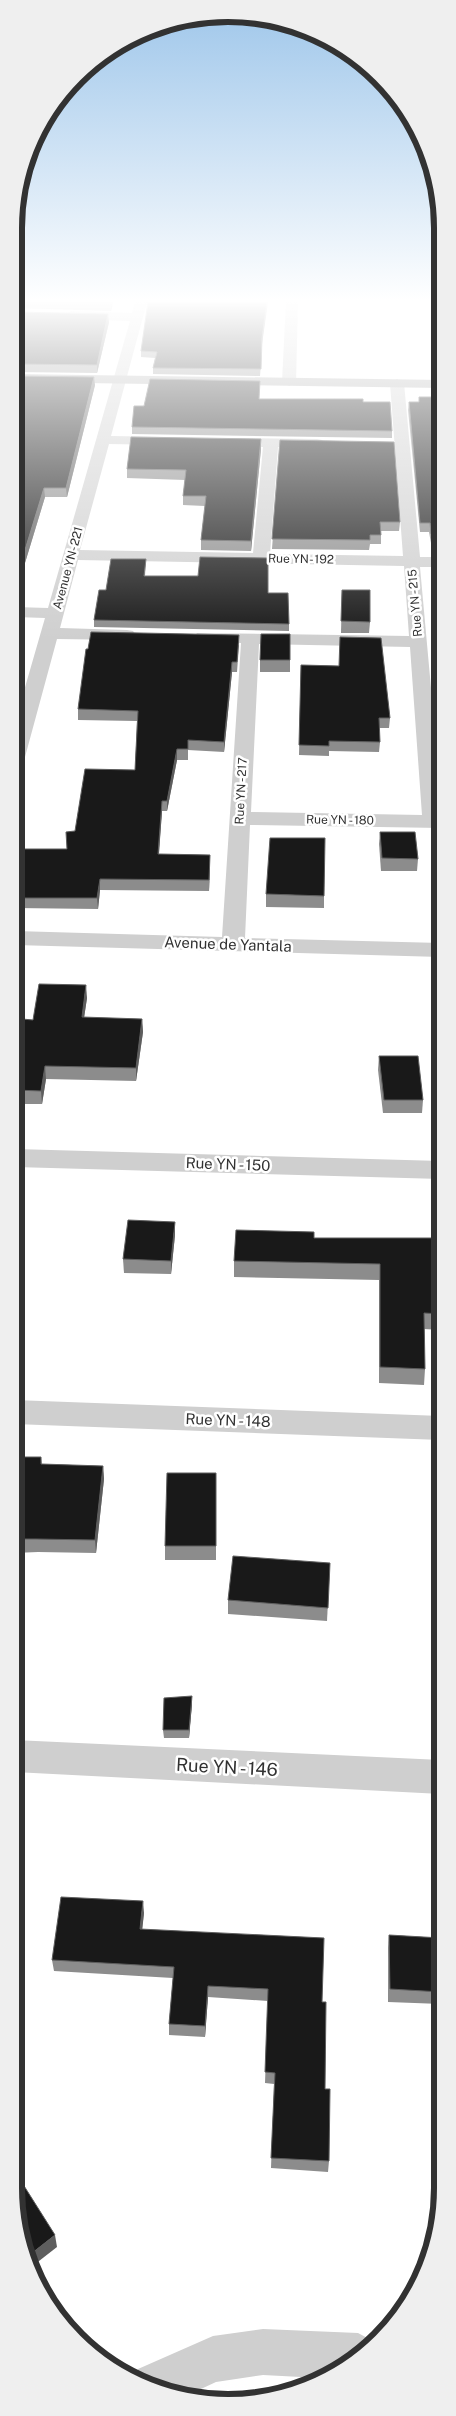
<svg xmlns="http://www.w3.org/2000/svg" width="456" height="2416" font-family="'Public Sans',sans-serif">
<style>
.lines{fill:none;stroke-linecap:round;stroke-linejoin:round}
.minor{fill:#cfcfcf;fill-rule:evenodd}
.major{fill:#aaa;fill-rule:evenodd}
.wall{fill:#8c8c8c}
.shaded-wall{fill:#5e5e5e}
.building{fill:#191919;stroke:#5e5e5e}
.labels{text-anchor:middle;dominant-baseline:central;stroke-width:5;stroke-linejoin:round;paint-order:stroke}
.far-street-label{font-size:12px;fill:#323232;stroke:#fff}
.street-label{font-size:15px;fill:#323232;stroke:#fff}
.near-street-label{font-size:18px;fill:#323232;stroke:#fff}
.rim{fill:none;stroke:#323232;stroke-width:6}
</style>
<rect width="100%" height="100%" fill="#fff"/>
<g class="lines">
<g class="minor">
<path d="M135,302H147L111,436L167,437L174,441L167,445L109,444L80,550L253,553L263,447L225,446L218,442L225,438L317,439L322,440L324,443L322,446L278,447L270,554L403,556L390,383L397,379L404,383L420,557H442V567H420L441,798V828L250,825L245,938L441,943V957L15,945V931L222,937L241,643L197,641L194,637L197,633L409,636L404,566L78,560L60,628L127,630L133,631L136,635L133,639L127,640L57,639L25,757L22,761L15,763V722L45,618L15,617V607L48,608L130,321L71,319L65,315L71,311L132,313ZM259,644L410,647L422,815L251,812Z"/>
<path d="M286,302H298L296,382L289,386L282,382Z"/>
<path d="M15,1149L441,1161V1179L15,1167Z"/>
<path d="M14,1400L441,1416V1440L14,1424Z"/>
<path d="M14,1740L441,1760V1794L14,1772Z"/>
<path d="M263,2329L358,2333L375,2342L369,2349L320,2378L263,2375L216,2382L188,2395L134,2380L138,2369L213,2336Z"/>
</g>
<path class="major" d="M15,374L442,380V388L15,382Z"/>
</g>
<g class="wall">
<path d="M15,302H113L111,311L15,308Z"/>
<path d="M15,312L109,322L97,373L15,372Z"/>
<path d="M262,344L260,376L153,374V368L155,358L141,357V351Z"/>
<path d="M15,376L95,385L67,497H45L18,586H15Z"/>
<path d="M419,397H442V556L440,555L439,543H431L429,532H420L408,410L409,402H419Z"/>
<path d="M259,399L363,402L392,431V438L132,434V427L144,406Z"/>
<path d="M280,440L400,522L399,531H381V544H370L369,550L272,549Z"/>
<path d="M261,449L251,551L201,550V540L205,506L183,505V496L185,480L127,478V469Z"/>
<path d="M146,559L145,576L268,593L289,624V631L94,627V620L106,590Z"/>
<path d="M438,587H442L441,630L437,596Z"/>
<path d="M342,590L370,622L369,633H341Z"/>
<path d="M239,645L237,672H232L224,752L188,750V760H177L167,811H162L159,854L210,855L209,891L100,890L98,909L15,908V863L67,849L75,831L135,770L137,721L78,720V709Z"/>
<rect x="260" y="660" width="30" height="12"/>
<path d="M301,665L339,666L390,718L389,728H379L380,742L379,752L329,751V756L299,755Z"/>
<path d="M380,832L418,859L417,871H381L379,844Z"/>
<path d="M266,894L324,896V908L266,907Z"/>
<path d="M87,998L84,1018L142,1019L143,1032L136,1081L46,1079L42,1104H15V1061L33,1020Z"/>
<path d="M379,1056L423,1100L422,1113H383L378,1070Z"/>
<path d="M175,1235L171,1274L124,1273L123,1259Z"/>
<path d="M314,1238H441V1330L424,1329L425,1369L424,1385L379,1383V1280L234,1277V1261Z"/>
<path d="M434,1432H441V1532L433,1446Z"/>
<path d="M14,1457H41L42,1464L103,1466L104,1479L96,1553L38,1552L14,1553Z"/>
<path d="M216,1473V1560H165V1546Z"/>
<path d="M330,1563L327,1621L228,1614V1600Z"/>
<path d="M192,1704L189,1738H164L163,1730Z"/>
<path d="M144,1913L142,1929L322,2002L325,2089L329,2161L328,2172L271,2168L274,2084L265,2083L268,2001L208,1997L205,2037L169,2035V2024L173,1978L54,1971L52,1960Z"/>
<path d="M389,1935L441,1938V2004L388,2002V1948Z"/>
</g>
<g class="shaded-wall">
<path d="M111,302H113L111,311Z"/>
<path d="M267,302H268L262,344L260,376L262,338Z"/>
<path d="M108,314L109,322L97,373V365Z"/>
<path d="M94,377L95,385L67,497L66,488Z"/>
<path d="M261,439V449L251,551V541Z"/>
<path d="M44,488L45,497L18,586L17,576Z"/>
<path d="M232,662V672L224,752V742Z"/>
<path d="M177,749V760L167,811V801Z"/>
<path d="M162,801V811L158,865V854Z"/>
<path d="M210,855V866L209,891V880Z"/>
<path d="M100,879V890L98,909L97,898Z"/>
<path d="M86,985L87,998L82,1031V1017Z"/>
<path d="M142,1019L143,1032L136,1081V1068Z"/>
<path d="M45,1066L46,1079L42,1104L41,1091Z"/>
<path d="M175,1222V1235L171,1274V1261Z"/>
<path d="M103,1466L104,1479L96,1553L95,1540Z"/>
<path d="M192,1696V1704L189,1738V1730Z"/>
<path d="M143,1901L144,1913L141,1941L140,1929Z"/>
<path d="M208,1986V1997L205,2037V2026Z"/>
<path d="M55,2235L57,2247L30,2268L27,2257Z"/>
</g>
<g class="building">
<path d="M78,302H111V303Z"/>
<path d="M148,302H267L262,338L261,369L153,368L157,352L141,351Z"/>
<path d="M15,312L108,314L97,365L15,364Z"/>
<path d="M15,376L94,377L66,488H44L17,576H15Z"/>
<path d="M150,379L260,381L259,399H363V402H390L392,431L132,427L134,406H144Z"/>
<path d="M419,397H442V547L439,534H431L430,523H420L409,402H419Z"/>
<path d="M131,437L261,439L251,541L201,540L206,496H183L186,470L127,469Z"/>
<path d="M280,440L394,442L400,522H380L381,535H370V540L272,539Z"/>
<path d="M200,557L268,558V593H288L289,624L94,620L99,590H106L111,559H146L144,576H198Z"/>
<path d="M438,587H442V615Z"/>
<path d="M342,590H370V622L341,621Z"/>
<path d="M91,632L239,635L237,662H232L224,742L188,740V749H177L167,801H162L158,854L210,855L209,880L100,879L97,898H15V863L18,849H67L66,832L75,831L85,769L135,770L138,711L78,709L86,649H88Z"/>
<path d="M261,634H290V660H260Z"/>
<path d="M340,637L381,638L390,718H379L380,742L329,741V746L299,745L301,665L339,666Z"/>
<path d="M380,832H415L418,859L382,858Z"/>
<path d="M270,838H325L324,896L266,894Z"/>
<path d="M39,984L86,985L82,1017L142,1019L136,1068L45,1066L41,1091L15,1090V1061L22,1019L33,1020Z"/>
<path d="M379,1056H418L423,1100H384Z"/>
<path d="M128,1220L175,1222L171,1261L123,1259Z"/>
<path d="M236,1230L314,1232V1238H441V1314L424,1313L425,1369L380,1367V1264L234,1261Z"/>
<path d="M434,1432H441V1499Z"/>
<path d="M14,1457H41V1464L103,1466L95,1540L36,1539H14Z"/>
<path d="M167,1473H216V1546H165Z"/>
<path d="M233,1556L330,1563L328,1608L228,1600Z"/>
<path d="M192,1696L189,1730H163L164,1698Z"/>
<path d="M61,1897L143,1901L140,1929L324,1938L322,2002H326L325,2089H330L329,2161L271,2158L275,2073L265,2072L268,1989L208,1986L205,2026L169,2024L174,1967L52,1960Z"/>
<path d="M389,1935L441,1938V1992L390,1989Z"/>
<path d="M14,2170L55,2235L27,2257L14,2188Z"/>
</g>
<linearGradient id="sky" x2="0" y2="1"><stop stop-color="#9ec6ea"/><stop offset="0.47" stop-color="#fff"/><stop offset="1" stop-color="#fff" stop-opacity="0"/></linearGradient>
<rect width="456" height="640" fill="url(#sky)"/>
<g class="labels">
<g class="far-street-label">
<text transform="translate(301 559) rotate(1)">Rue YN- 192</text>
<text transform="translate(68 568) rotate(-75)">Avenue YN- 221</text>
<text transform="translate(415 603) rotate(-95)">Rue YN - 215</text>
<text transform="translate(241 791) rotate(-87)">Rue YN - 217</text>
<text transform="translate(340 820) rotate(1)">Rue YN - 180</text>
</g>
<g class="street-label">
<text transform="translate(228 944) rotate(2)">Avenue de Yantala</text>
<text transform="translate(228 1164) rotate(2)">Rue YN - 150</text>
<text transform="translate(228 1420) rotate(2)">Rue YN - 148</text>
</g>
<g class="near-street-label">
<text transform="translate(227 1767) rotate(3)">Rue YN - 146</text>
</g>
</g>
<path d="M0 0H456V2416H0ZM228 22H228A206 206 0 0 1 434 228V2188A206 206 0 0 1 228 2394H228A206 206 0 0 1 22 2188V228A206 206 0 0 1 228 22Z" fill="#efefef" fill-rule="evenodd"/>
<path class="rim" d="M228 22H228A206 206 0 0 1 434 228V2188A206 206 0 0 1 228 2394H228A206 206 0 0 1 22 2188V228A206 206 0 0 1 228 22Z"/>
</svg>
